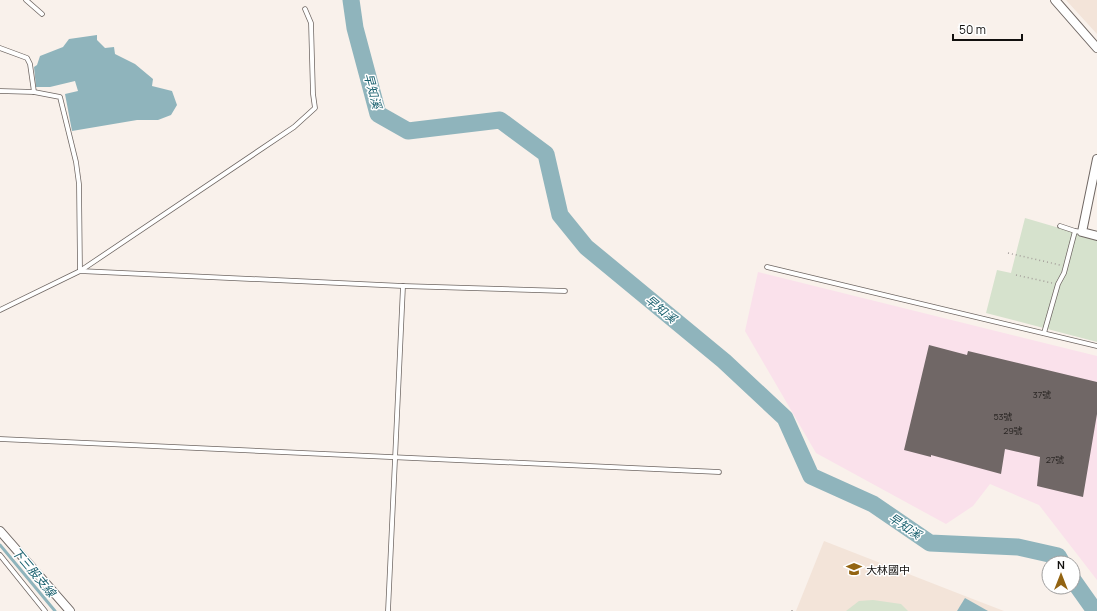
<svg xmlns="http://www.w3.org/2000/svg" width="1097" height="611" font-family="Manrope,'Noto Sans TC',sans-serif">
<style>
.commercial{fill:#fae1eb}
.built{fill:#f3e4d9}
.green{fill:#d6e2cd}
.water{fill:#8fb4bc}
.lines{fill:none;stroke-linecap:round;stroke-linejoin:round}
.stream{stroke:#8fb4bc;stroke-width:3}
.river{stroke:#8fb4bc;stroke-width:17}
.building{fill:#706766}
.lane-casing{stroke:#6f6763;stroke-width:5.5}
.street-casing{stroke:#6f6763;stroke-width:10}
.path{stroke:#a49e9a;stroke-width:1.5;stroke-dasharray:1 3;stroke-linecap:butt}
.lane{stroke:#fff;stroke-width:4}
.street{stroke:#fff;stroke-width:8}
.labels{text-anchor:middle;dominant-baseline:central;stroke-width:3;stroke-linejoin:round;paint-order:stroke}
.number-label{font-size:9px;fill:#2a2624}
.poi-label{font-size:11px;fill:#12100e;stroke:#fff;text-anchor:start}
.water-label{font-size:12px;font-style:italic;fill:#175f6d;stroke:#fff}
</style>
<rect width="100%" height="100%" fill="#f9f1eb"/>
<path class="commercial" d="M758,272L1097,356V580L1039,505L990,484L973,506L946,524L816,453L745,331Z"/>
<g class="built">
<path d="M1066,0H1097V34Z"/>
<path d="M824,541L965,596L1004,611H796Z"/>
</g>
<g class="green">
<path d="M1025,218L1097,239V342L986,313L997,270L1011,273Z"/>
<path d="M873,600L901,604L908,611H846L859,601Z"/>
</g>
<g class="water">
<path d="M97,35V40L105,48L114,47L115,54L135,64L153,79L152,86L172,91L177,105L171,115L158,120H137L72,131L65,94L78,91L75,81L50,87H36L34,67L37,65L40,56L63,47L69,39Z"/>
<path d="M965,598L988,611H957Z"/>
</g>
<g class="lines">
<path class="stream" d="M0,545L55,611"/>
<g class="river">
<path d="M351,0L355,28L378,114L408,131L500,120L546,154L560,215L586,247L724,361L785,418L811,476L873,504L930,543L1018,547L1058,556L1062,563"/>
<path d="M1073,580L1095,611"/>
</g>
</g>
<path class="building" d="M929,345L967,355L968,351L1097,382V414L1083,497L1037,486L1040,457L1005,449L1001,474L931,455V457L904,450Z"/>
<g class="lines">
<defs>
<g id="lane">
<path d="M26,0L42,14"/>
<path d="M0,48L27,58L30,64L34,92"/>
<path d="M0,91L34,92L60,97L76,162L79,184L80,271"/>
<path d="M1060,226L1075,231"/>
<path d="M767,267L1097,346"/>
<path d="M80,271L294,127L315,108L313,94L311,23L305,9"/>
<path d="M0,310L80,271L403,286L565,291"/>
<path d="M1044,333L1058,284L1064,273L1075,231L1082,232"/>
<path d="M0,439L719,472"/>
<path d="M0,555L45,611"/>
<path d="M388,611L403,286"/>
</g>
<g id="street">
<path d="M1055,0L1097,48"/>
<path d="M1097,159L1082,232L1097,236"/>
<path d="M0,531L70,611"/>
</g>
</defs>
<use href="#lane" class="lane-casing"/>
<use href="#street" class="street-casing"/>
<g class="path">
<path d="M1008,253L1060,265"/>
<path d="M1016,275L1052,283"/>
<path d="M792,611V610"/>
</g>
<use href="#lane" class="lane"/>
<use href="#street" class="street"/>
</g>
<defs>
<symbol id="school-bare" viewBox="-9 -9 18 18"><path d="M0-5L7-2L0 1L-7-2ZM-4 1L0 2.5L4 1V4Q0 6-4 4Z" fill="#936412" stroke="#fff" stroke-width="2.5" paint-order="stroke"/></symbol>
</defs>
<g fill-rule="evenodd">
<use href="#school-bare" x="843" y="558" width="22" height="22"/>
</g>
<g class="labels">
<g class="number-label">
<text x="1042" y="394">37號</text>
<text x="1003" y="416">53號</text>
<text x="1013" y="430">29號</text>
<text x="1055" y="459">27號</text>
</g>
<g class="poi-label">
<text x="866" y="569">大林國中</text>
</g>
<g class="water-label">
<text transform="translate(373 91) rotate(75)">早知溪</text>
<text transform="translate(661 309) rotate(39)">早知溪</text>
<text transform="translate(905 526) rotate(34)">早知溪</text>
<text transform="translate(34 572) rotate(50)">下三股支線</text>
</g>
</g>
<g transform="translate(1061 575)"><circle r="19" fill="#ffffff" stroke="#a09f9f"/>
<path d="M0-3L7 15L0 10L-7 15Z" fill="#936412"/>
<text y="-6" font-size="11" font-weight="bold" text-anchor="middle" fill="#12100e">N</text>
</g>
<path d="M953 34v6h69v-6" fill="none" stroke="#12100e" stroke-width="2"/>
<text x="959" y="34" font-size="12" fill="#12100e" stroke="#ffffff" stroke-width="3" paint-order="stroke">50 m</text>
</svg>
